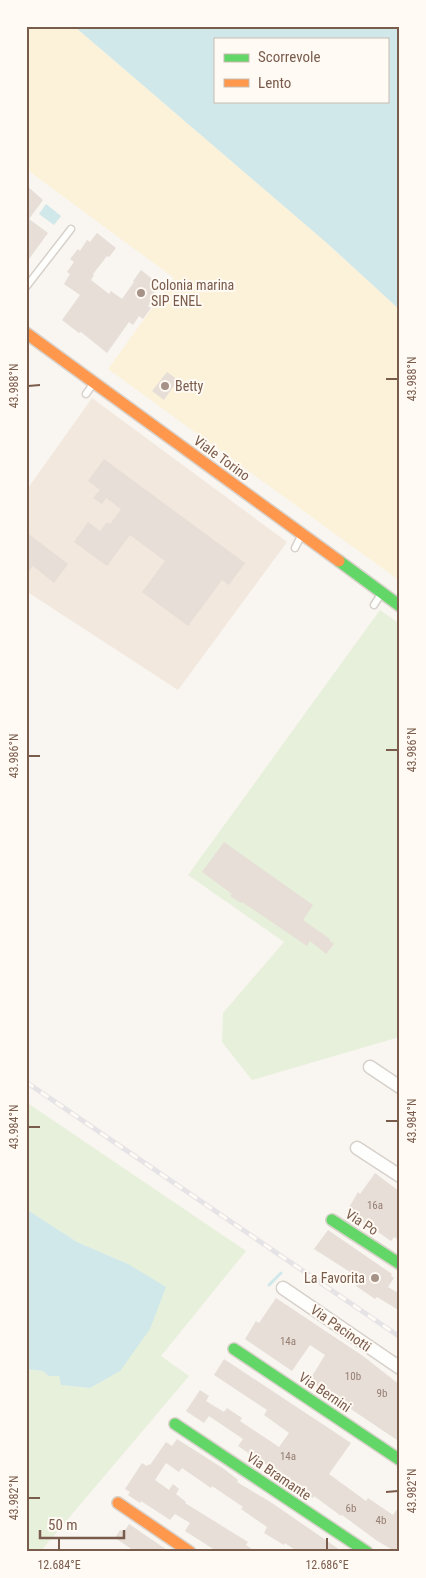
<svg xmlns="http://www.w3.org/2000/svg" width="426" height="1578" font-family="'Roboto Condensed',sans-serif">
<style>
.residential{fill:#f2e8de}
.green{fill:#e7f0db}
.sand{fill:#fbf2d9}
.water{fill:#d0e8ea;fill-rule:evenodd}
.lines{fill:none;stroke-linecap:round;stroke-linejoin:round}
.stream{stroke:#d0e8ea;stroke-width:3}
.building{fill:#e6ded7}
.lane-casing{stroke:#d7d1cb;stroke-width:9}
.street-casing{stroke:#d7d1cb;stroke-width:15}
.fast-casing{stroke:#d9d2cb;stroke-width:14}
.slow-casing{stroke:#d9d2cb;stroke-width:14}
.lane{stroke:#fefefd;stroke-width:6}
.street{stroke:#fefefd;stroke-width:12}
.fast{stroke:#63d668;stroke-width:11}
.slow{stroke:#ff974d;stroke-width:11}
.rail-casing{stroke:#e6e3e7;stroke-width:5}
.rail{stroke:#fffaf3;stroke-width:3;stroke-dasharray:9;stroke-linecap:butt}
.ticks{fill:none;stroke:#7a5c4d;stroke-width:2}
.poi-dot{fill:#a69286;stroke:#fffaf3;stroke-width:2}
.labels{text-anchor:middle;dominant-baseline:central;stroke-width:4;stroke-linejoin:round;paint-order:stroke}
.number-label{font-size:11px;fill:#977e72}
.poi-label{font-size:14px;fill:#7a5c4d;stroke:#fffaf3;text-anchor:start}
.street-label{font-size:14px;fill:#7a5c4d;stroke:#fffaf3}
.neatline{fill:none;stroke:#7a5c4d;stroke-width:2}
.ticks-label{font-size:12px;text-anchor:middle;fill:#7a5c4d}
</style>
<rect width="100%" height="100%" fill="#f9f5f0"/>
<path class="residential" d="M92,398L287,542L178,690L26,591V491Z"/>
<g class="green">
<path d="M380,610L400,624V1034L396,1038L252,1080L222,1042L223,1013L284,942L188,875Z"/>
<path d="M26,1102L246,1251L161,1356L189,1376L40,1552H26V1369L43,1371L49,1376H59L62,1385L90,1388L120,1370L128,1264L77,1242L26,1209Z"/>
</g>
<path class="sand" d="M26,26H74L328,244L400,310V581L108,369L174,278L26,169Z"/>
<g class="water">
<path d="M74,26H400V310L328,244ZM215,39H387V101H215Z"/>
<path d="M46,204L61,216L54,225L39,214Z"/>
<path d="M26,1209L77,1242L128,1264L166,1287L150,1329L120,1371L90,1388L61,1385L59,1376H49L43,1371L26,1369Z"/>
</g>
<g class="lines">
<path class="stream" d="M269,1285L281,1273"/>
</g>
<g class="building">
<path d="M26,185L43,200L29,219L48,233L26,263Z"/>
<path d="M97,233L116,248L109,257L107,256L93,274L94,275L91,280L109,294L111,291L122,299L134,282L133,281L141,270L160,285L153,294L156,296L148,306L151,308L143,319L139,316L133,325L129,322L107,353L81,332L79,333L62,320L80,295L64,284L70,274L67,272L74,262L70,259L78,249L80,251L87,240L90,242Z"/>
<path d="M167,372L178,380L164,400L152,391Z"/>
<path d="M104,459L245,563L229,585L222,580L188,626L142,592L165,561L130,535L107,566L74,542L88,522L100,531L107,522L110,524L121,509L106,498L102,504L93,498L100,490L88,481Z"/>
<path d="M26,532L68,564L54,583L33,566L26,575Z"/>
<path d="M224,842L313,905L303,920L330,939L329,940L334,944L326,954L310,941L307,946L242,902L241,903L230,896L232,894L202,872Z"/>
<path d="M375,1173L400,1192V1241L394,1237L391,1241L347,1211L358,1192L360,1194Z"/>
<path d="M328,1230L392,1274L391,1276L394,1278L388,1287L400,1294V1311L377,1297L375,1299L356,1286L361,1279L314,1249Z"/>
<path d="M276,1298L363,1356L400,1385V1442L309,1381L325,1355L310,1345L292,1371L245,1339L256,1321L259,1323Z"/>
<path d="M224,1359L351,1443L329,1474L366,1501L368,1498L393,1515L400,1505V1546L396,1552L376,1540L342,1515L341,1516L314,1496L313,1498L293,1484L294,1483L238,1446L243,1439L209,1416L204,1423L186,1411L200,1390L209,1396L206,1401L224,1412L227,1408L242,1418L240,1421L279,1447L289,1433L264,1415L267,1410L214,1375Z"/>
<path d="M177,1439L224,1469L238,1480L237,1482L272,1503L343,1552H298L285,1543L284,1545L264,1533L267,1527L241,1509L243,1507L212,1486L211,1488L182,1468L179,1472L166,1463L155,1480L169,1490L173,1484L179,1489L176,1494L186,1502L185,1503L248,1542L246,1545L256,1552H218L185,1531L190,1523L175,1514L170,1520L141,1501L140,1503L128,1495L130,1492L125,1489L142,1463L147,1466L149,1464L150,1465L166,1442L172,1446Z"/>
<path d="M129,1524L170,1552H136L115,1538L120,1530L124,1532Z"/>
</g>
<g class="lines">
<defs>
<g id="lane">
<path d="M26,287L71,229"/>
<path d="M86,394L93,384"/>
<path d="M295,548L301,536"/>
<path d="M374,605L381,594"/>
</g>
<g id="street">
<path d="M370,1067L400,1087"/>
<path d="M357,1148L400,1176"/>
<path d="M283,1288L400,1368"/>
</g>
<g id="fast">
<path d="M339,561L400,606"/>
<path d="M332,1220L400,1264"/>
<path d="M234,1349L400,1460"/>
<path d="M175,1424L367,1552"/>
</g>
<g id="slow">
<path d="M26,333L339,561"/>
<path d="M118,1503L190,1552"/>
</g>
</defs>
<use href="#lane" class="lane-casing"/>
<use href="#street" class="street-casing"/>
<use href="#fast" class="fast-casing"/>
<use href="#slow" class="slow-casing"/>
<use href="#lane" class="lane"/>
<use href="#street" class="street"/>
<use href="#fast" class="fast"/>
<use href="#slow" class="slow"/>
<defs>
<path id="rail" d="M26,1082L400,1337"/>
</defs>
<use href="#rail" class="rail-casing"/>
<use href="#rail" class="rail"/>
</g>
<path class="ticks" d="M386,379H398M28,386L40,385M386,750H398M28,756H40M386,1121H398M28,1127H40M386,1492L398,1491M28,1498H40M59,1538V1550M327,1538V1550"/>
<g class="poi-dot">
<circle cx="141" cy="293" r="5"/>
<circle cx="165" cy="386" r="5"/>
<circle cx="375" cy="1278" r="5"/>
</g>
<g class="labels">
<g class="number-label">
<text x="375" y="1205">16a</text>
<text x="288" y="1341">14a</text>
<text x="353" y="1376">10b</text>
<text x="382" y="1393">9b</text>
<text x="288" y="1456">14a</text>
<text x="351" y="1508">6b</text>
<text x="381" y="1520">4b</text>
</g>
<g class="poi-label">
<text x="151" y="285">Colonia marina<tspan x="151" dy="16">SIP ENEL</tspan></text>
<text x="175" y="386">Betty</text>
<text x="365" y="1278" text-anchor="end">La Favorita</text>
</g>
<g class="street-label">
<text transform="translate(222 458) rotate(36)">Viale Torino</text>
<text transform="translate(362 1222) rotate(33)">Via Po</text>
<text transform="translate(341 1328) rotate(35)">Via Pacinotti</text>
<text transform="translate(325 1392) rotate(34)">Via Bernini</text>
<text transform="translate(279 1476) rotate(34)">Via Bramante</text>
</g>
</g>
<rect width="426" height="1578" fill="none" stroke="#fffaf3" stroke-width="55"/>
<rect x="214" y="38" width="175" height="65" fill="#fffaf3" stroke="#cabbb1"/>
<rect x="224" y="54" width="25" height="8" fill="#63d668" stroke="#cabbb1"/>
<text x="258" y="62" font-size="15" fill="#7a5c4d">Scorrevole</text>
<rect x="224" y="79" width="25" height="8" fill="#ff974d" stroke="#cabbb1"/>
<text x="258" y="88" font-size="15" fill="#7a5c4d">Lento</text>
<path d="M40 1530v8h84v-8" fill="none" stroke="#7a5c4d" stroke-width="2.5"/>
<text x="48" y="1530" font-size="15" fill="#7a5c4d" stroke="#fffaf3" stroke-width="4" paint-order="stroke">50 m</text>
<rect x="28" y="28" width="370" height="1522" class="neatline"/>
<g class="ticks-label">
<text transform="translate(412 379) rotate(-90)" y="4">43.988°N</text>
<text transform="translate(14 386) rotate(-90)" y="4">43.988°N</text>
<text transform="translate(412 750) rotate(-90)" y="4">43.986°N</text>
<text transform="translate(14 756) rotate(-90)" y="4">43.986°N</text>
<text transform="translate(412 1121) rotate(-90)" y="4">43.984°N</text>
<text transform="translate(14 1127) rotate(-90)" y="4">43.984°N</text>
<text transform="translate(412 1491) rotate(-90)" y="4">43.982°N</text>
<text transform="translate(14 1498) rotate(-90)" y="4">43.982°N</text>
<text x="59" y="1569">12.684°E</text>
<text x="327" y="1569">12.686°E</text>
</g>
</svg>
